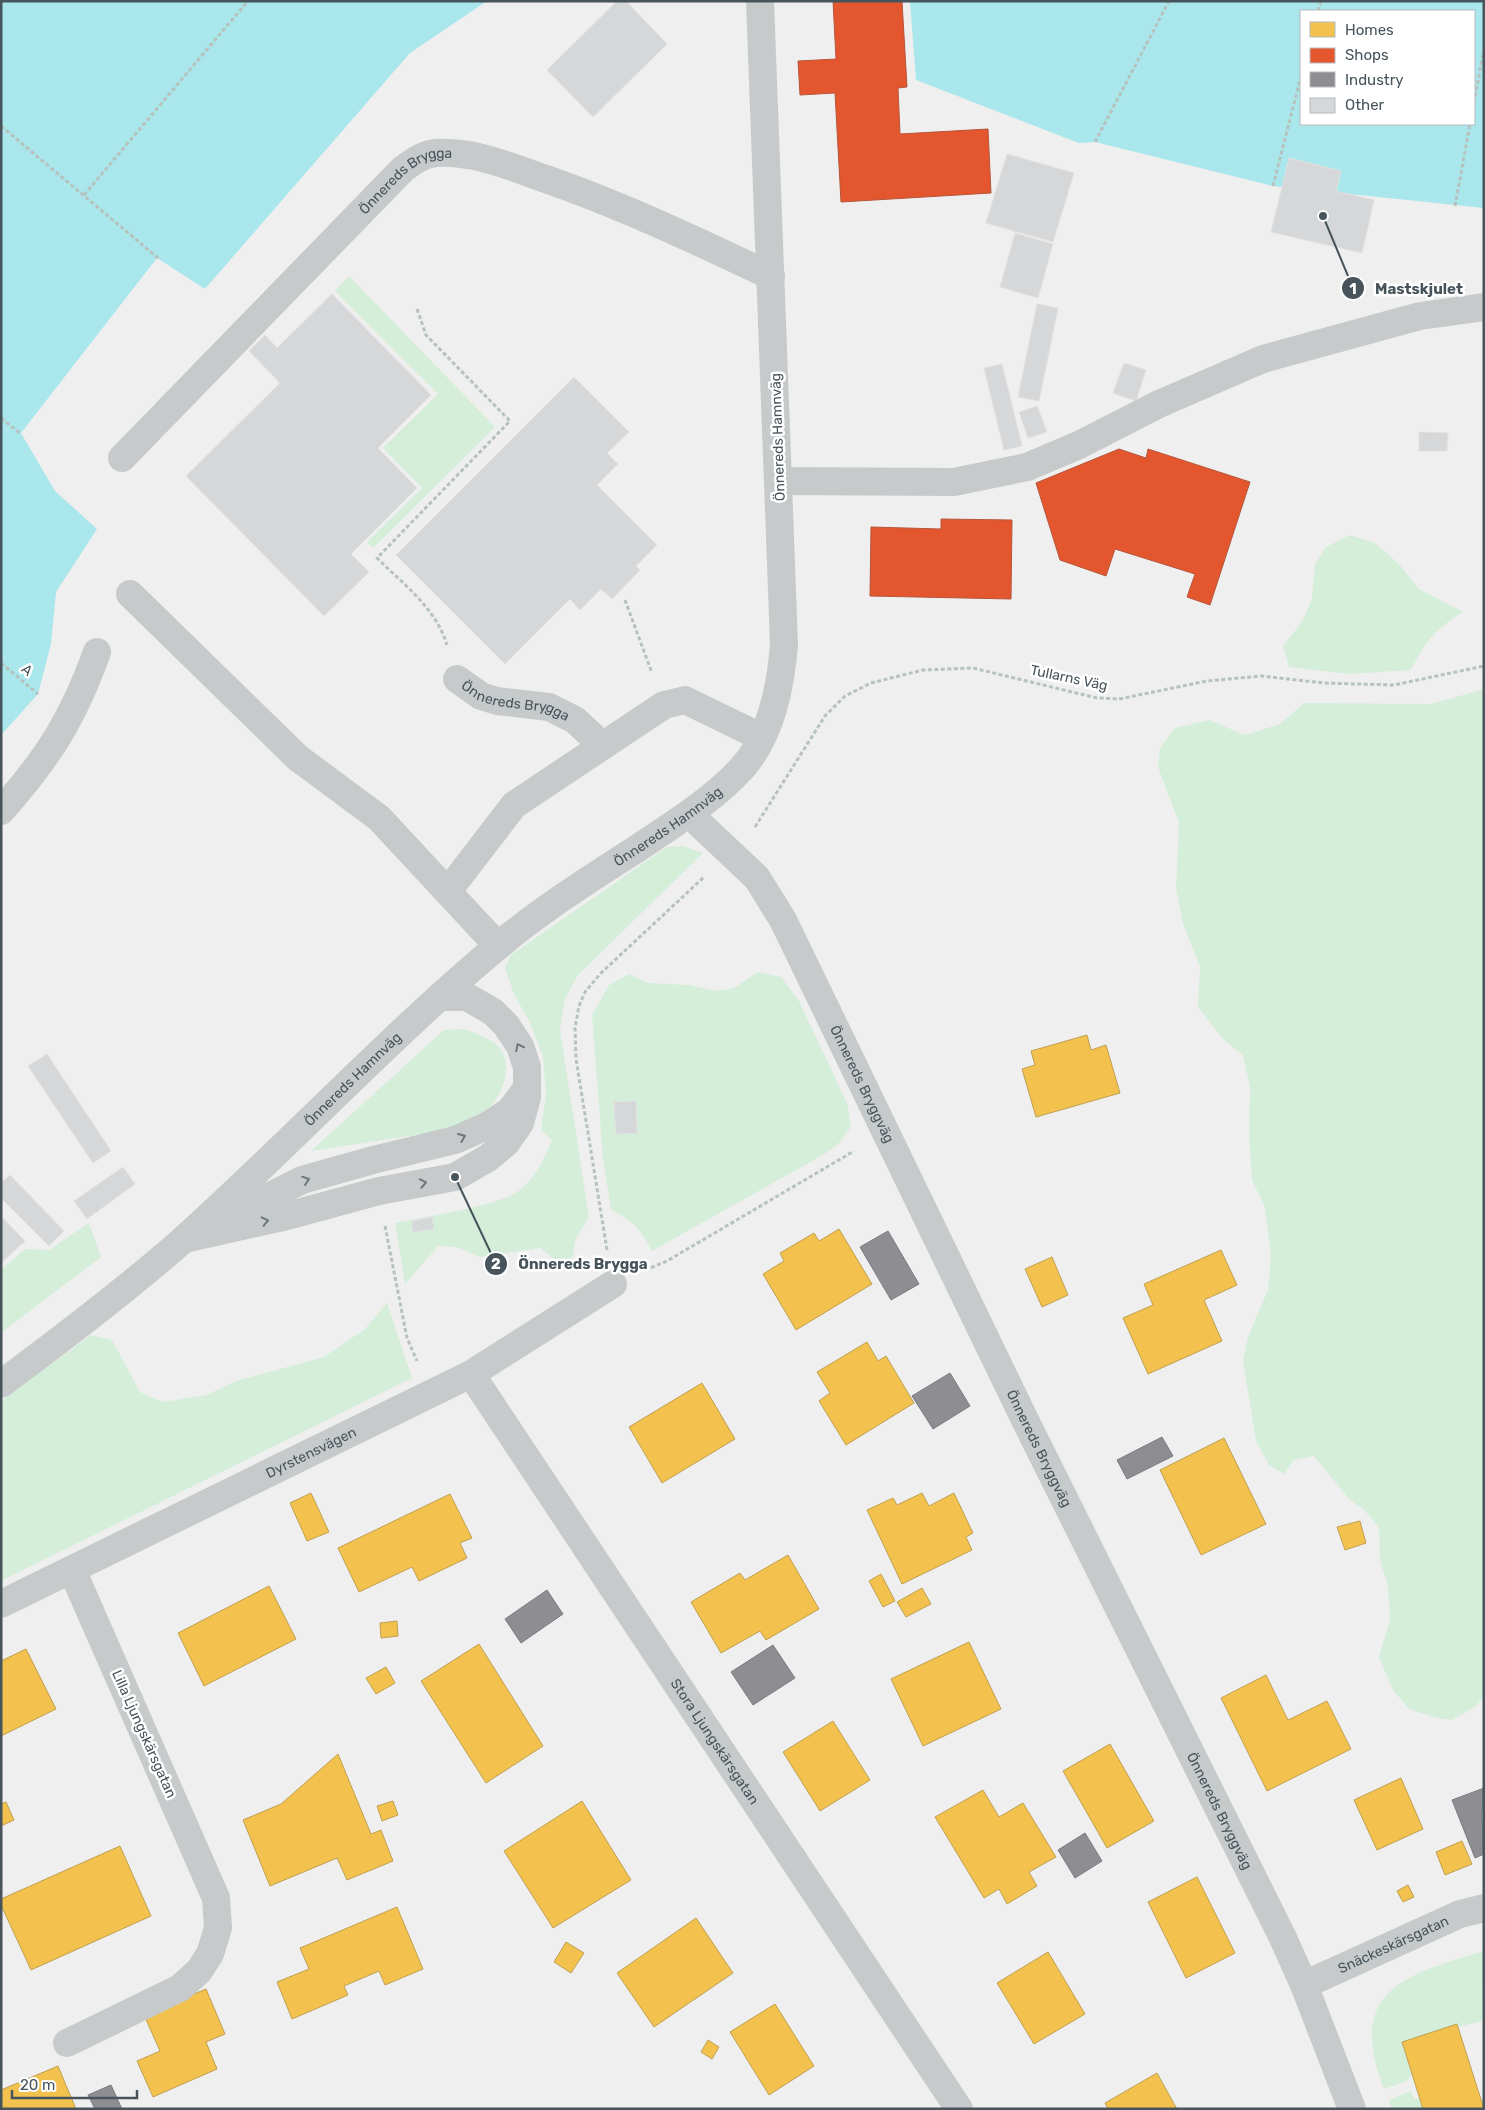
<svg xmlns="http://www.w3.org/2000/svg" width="1485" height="2110" font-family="Rubik,sans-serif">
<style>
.green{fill:#d4eeda}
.water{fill:#a9e7ec;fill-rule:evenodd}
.homes{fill:#f2c14e;stroke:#bfa052}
.shops{fill:#e4572e;stroke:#b5563c}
.industry{fill:#8d8d92;stroke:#787c82}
.building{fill:#d6d7d8;stroke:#e1e1e2}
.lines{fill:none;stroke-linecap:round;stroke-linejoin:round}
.path{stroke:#b6c2bd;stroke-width:3;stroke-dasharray:4 2.5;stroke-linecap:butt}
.minor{stroke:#c7cacb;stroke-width:28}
.oneway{stroke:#6d777d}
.labels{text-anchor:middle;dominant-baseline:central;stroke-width:5;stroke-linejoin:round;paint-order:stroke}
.street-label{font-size:14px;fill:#47545b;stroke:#fff}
.leader{fill:none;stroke:#47545b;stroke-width:2}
.callout-dot{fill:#47545b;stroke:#fff;stroke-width:2}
.mark-label{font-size:15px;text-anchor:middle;font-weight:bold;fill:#fff}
.callout-label{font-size:15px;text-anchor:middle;font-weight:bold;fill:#47545b;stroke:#fff;stroke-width:5;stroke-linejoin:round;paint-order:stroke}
</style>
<rect width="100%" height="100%" fill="#f0efef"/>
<g class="green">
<path d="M349,276L495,427L373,548L367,542L422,488L383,448L438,394L335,291Z"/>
<path d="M1350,535L1375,543L1399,564L1419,589L1463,612C1436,628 1425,642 1411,670L1349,674L1289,667L1283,646L1302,622L1312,599L1315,564L1326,547Z"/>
<path d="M1484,689V1696L1476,1706L1452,1720L1436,1718L1409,1709L1393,1690L1379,1657L1390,1619L1388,1587L1380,1560L1379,1527L1364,1510L1349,1499L1314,1456L1294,1460L1284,1474L1269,1465L1256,1441L1243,1361L1248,1337L1268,1290L1271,1256L1265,1207L1252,1180L1249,1137L1250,1088L1243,1055L1223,1039L1198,1007L1200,967L1183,924L1176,889L1179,823L1158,767L1160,748L1175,728L1209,720L1245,735L1280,724L1304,703L1431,704Z"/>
<path d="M683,846L703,853L578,975L565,999L560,1030L589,1217L576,1238L571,1264L562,1268L554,1259L540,1248L480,1257L457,1247L438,1246L405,1284L395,1223C422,1217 503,1206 521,1189C537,1175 544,1159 552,1140L541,1130L546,1095L543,1057L530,1023L514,994L505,968L511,955L667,847Z"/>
<path d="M758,972L781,977L799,1001L847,1103L851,1127L839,1143L823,1155L652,1251C640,1229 634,1221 611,1210L603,1159L592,1015L609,985L629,974L648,983L689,985L718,991L734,988Z"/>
<path d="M463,1029C475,1033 488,1037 498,1046C504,1052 507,1063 506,1071C503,1100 482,1120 455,1129L311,1151L444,1030Z"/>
<path d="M89,1223L101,1257L1,1333V1270L25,1249L49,1250Z"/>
<path d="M387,1303L412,1378L1,1581V1401L91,1335L112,1340L140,1392L163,1402L206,1395L239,1380L324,1357L365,1329Z"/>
<path d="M1484,1951L1482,2021L1458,2027L1457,2024L1402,2042L1412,2074L1407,2081L1384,2089C1346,1991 1403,1975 1484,1951Z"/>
<path d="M1411,2091L1414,2099L1420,2098L1423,2109H1392L1389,2100Z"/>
</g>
<g class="water">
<path d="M1,1H487L410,53L205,289L157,258L21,433L55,491L97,529L56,592L51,644L38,694L1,735Z"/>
<path d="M910,1H1484V208L1273,186L1095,142L1079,143L916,80ZM1301,11H1474V124H1301Z"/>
</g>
<g class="homes">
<path d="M1087,1035L1091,1050L1106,1045L1120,1093L1036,1117L1022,1069L1035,1065L1031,1051Z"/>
<path d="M839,1229L872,1284L796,1330L763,1274L784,1261L780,1253L814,1233L819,1241Z"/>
<path d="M1221,1250L1237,1285L1204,1300L1222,1341L1148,1374L1123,1318L1153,1305L1144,1284Z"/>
<path d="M1052,1257L1068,1295L1042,1307L1025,1269Z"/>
<path d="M867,1342L878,1361L886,1356L914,1403L846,1445L819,1401L830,1393L817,1372Z"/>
<path d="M702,1383L735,1439L662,1483L629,1427Z"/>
<path d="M1224,1438L1266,1524L1201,1555L1160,1470Z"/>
<path d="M311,1493L329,1532L307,1541L290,1503Z"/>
<path d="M922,1493L929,1506L954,1493L973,1533L966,1537L972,1550L902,1584L867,1510L893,1498L897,1505Z"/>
<path d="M450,1494L472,1538L460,1543L467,1558L419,1581L412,1567L359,1592L338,1548Z"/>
<path d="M1360,1521L1366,1543L1345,1550L1337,1527Z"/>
<path d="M788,1555L819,1609L766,1640L760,1631L721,1653L691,1602L740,1573L745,1580Z"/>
<path d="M881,1574L895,1601L883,1607L869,1581Z"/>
<path d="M269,1586L296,1639L204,1686L178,1633Z"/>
<path d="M922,1588L931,1604L906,1617L897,1602Z"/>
<path d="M397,1621L398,1636L381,1638L380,1623Z"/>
<path d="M969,1642L1001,1709L923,1746L891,1679Z"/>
<path d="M479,1644L543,1746L486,1783L421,1681Z"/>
<path d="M26,1649L56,1709L1,1736V1661Z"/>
<path d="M386,1667L395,1683L376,1694L366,1678Z"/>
<path d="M1266,1675L1288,1720L1327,1701L1351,1749L1267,1791L1221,1698Z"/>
<path d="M833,1721L870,1780L820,1811L783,1752Z"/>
<path d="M1110,1744L1154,1821L1107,1848L1063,1771Z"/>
<path d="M338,1754L371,1834L381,1830L393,1861L347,1880L337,1858L270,1886L243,1820L281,1804Z"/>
<path d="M1401,1778L1423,1829L1377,1850L1354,1800Z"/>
<path d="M983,1790L999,1817L1023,1803L1056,1857L1029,1872L1037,1886L1007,1904L999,1889L984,1898L935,1817Z"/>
<path d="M393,1801L398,1815L382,1821L377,1806Z"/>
<path d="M582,1801L631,1880L553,1928L504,1851Z"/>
<path d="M6,1802L14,1820L1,1826V1804Z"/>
<path d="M1462,1841L1472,1864L1445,1875L1436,1852Z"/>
<path d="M120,1846L151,1916L31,1970L1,1905V1899Z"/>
<path d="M1197,1877L1235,1953L1186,1978L1148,1902Z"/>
<path d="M1408,1885L1414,1897L1403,1902L1397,1891Z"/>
<path d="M397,1907L423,1969L385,1985L379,1971L344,1986L348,1995L292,2019L277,1982L309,1969L300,1948Z"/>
<path d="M696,1918L733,1973L654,2027L617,1973Z"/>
<path d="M566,1942L584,1953L571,1973L554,1962Z"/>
<path d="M1048,1952L1085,2014L1034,2044L997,1983Z"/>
<path d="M206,1989L225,2034L206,2042L217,2069L153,2097L137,2061L160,2051L144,2015Z"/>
<path d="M775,2004L814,2066L769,2095L730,2032Z"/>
<path d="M1457,2024L1484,2109H1423L1402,2042Z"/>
<path d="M708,2040L719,2047L712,2059L701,2052Z"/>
<path d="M58,2066L76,2109H1V2090Z"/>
<path d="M1157,2073L1177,2109H1108L1105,2103Z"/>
</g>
<g class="shops">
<path d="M833,1H902L907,87L898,88L900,134L988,129L991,193L841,202L835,93L800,95L798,61L836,59Z"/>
<path d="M1119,449L1146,458L1148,449L1250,482L1210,605L1187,597L1195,574L1115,549L1106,576L1060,560L1036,483Z"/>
<path d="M941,519L1012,520L1011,599L870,596L871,527L941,529Z"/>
</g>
<g class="industry">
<path d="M888,1231L919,1284L891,1300L860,1247Z"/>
<path d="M950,1373L970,1406L933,1429L912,1396Z"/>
<path d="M1162,1437L1173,1456L1127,1479L1117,1460Z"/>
<path d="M547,1590L563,1614L521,1643L505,1619Z"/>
<path d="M773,1645L795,1678L753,1705L731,1672Z"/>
<path d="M1484,1788L1482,1816L1484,1854L1475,1858L1452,1800Z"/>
<path d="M1085,1833L1102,1861L1075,1878L1058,1850Z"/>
<path d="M111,2085L122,2109H95L88,2095Z"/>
</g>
<g class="building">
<path d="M617,1H626L667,44L593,117L547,70Z"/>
<path d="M1007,154L1074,173L1053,242L986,223Z"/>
<path d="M1289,158L1341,171L1336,191L1374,200L1362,253L1271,232Z"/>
<path d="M1015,233L1053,244L1038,298L1000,287Z"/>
<path d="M332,294L431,395L378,448L417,488L351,554L369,572L324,616L186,476L280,383L249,351L265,335L277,348Z"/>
<path d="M1037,304L1058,308L1039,401L1018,397Z"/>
<path d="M1124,363L1146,370L1136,401L1113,393Z"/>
<path d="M1002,364L1022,446L1004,450L984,368Z"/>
<path d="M574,377L629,432L607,453L618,464L597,485L657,545L636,566L640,570L612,599L601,589L580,610L570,599L505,664L396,555Z"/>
<path d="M1037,406L1047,432L1028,438L1019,412Z"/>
<path d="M1419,432L1448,433L1447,451H1419Z"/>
<path d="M47,1054L111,1151L93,1163L28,1066Z"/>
<path d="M636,1101L637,1133L616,1134L614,1102Z"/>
<path d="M123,1167L135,1184L87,1219L74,1201Z"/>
<path d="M10,1175L64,1231L49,1246L1,1198V1183Z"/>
<path d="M1,1216L25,1241L1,1263Z"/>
<path d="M432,1217L434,1229L413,1232L412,1221Z"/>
</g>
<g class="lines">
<g class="path">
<path d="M1318,11L1321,1"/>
<path d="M1474,103L1484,49"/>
<path d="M1,126L158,258"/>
<path d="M1095,142L1169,1"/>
<path d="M1273,186L1301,76"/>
<path d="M84,195L248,1"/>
<path d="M1455,206L1470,124"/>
<path d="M417,309L426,335L510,421L377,558C403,584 436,608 447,645"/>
<path d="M1,418L21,434"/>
<path d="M625,600L652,673"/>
<path d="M1,663L38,694"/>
<path d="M755,827L825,716L845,696L871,683L923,670L973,668L1097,698L1119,699L1207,681L1261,676L1324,683L1394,685L1484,666"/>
<path d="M385,1226L407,1338L417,1361"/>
<path d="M607,1250L576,1059L575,1028L579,1006L585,992L601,973L704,877"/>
<path d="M645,1270L667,1261L854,1151"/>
</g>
<g class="minor">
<path id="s1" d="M122,458L403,169C413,162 423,154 436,153C472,151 507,165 540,177C619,204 695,240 771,276"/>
<path d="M780,481L954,482L1027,467L1079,445L1159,404L1263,359L1420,316L1484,307"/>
<path d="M130,594L298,758L379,818L498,946"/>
<path id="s2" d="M457,679L481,696L497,701L549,707L575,720L603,746"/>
<path d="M1,811C48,758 73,719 97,652"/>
<path id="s3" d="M689,814L757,878L783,920L1025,1420L1283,1938L1304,1985L1352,2109"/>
<path d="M448,891L514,805L664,705L685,700L761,737"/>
<path d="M223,1220L302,1180L373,1160L455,1140L489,1125L510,1111L525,1091"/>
<path d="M184,1239L287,1216L379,1191L455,1177L488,1158L506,1143L520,1123L527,1097V1067L520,1046L506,1025L493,1012L467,997H440"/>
<path id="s4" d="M471,1374L959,2109"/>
<path id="s5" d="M1,1384C63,1338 125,1291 183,1240C290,1144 388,1038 498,946C542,909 590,879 638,848C675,823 713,800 743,767C771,735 781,685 784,644L760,1"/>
<path id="s6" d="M1,1604L471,1374L613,1284"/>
<path id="s7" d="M1304,1985L1460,1914L1484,1908"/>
<path d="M67,2043L180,1988L199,1971L210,1954L218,1928L216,1898L72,1570"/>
</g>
</g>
<defs><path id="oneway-chevron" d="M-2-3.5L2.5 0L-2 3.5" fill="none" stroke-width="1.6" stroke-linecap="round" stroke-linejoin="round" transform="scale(1.25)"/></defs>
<g class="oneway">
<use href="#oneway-chevron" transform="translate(519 1047) rotate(-117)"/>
<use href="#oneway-chevron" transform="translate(462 1137) rotate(-23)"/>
<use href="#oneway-chevron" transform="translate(306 1180) rotate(-19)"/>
<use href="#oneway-chevron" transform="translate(423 1183) rotate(-11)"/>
<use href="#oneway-chevron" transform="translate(265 1221) rotate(-13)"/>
</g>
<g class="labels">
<g class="street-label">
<text stroke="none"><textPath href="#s1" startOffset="400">Önnereds Brygga</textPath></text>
<text transform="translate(778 437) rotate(-92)">Önnereds Hamnväg</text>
<text transform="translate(27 670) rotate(40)">A</text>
<text transform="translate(1069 678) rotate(12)">Tullarns Väg</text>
<text stroke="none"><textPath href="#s2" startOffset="64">Önnereds Brygga</textPath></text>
<text stroke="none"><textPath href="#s5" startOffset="871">Önnereds Hamnväg</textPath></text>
<text stroke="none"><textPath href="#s5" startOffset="466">Önnereds Hamnväg</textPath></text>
<text stroke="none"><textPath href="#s3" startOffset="325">Önnereds Bryggväg</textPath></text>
<text stroke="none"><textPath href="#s3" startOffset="730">Önnereds Bryggväg</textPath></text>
<text stroke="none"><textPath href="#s6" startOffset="345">Dyrstensvägen</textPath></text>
<text transform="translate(144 1734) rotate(66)">Lilla Ljungskärsgatan</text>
<text stroke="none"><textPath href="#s4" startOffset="441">Stora Ljungskärsgatan</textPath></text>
<text stroke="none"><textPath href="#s3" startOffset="1135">Önnereds Bryggväg</textPath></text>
<text stroke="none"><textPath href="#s7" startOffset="98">Snäckeskärsgatan</textPath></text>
</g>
</g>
<path class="leader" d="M1323 216L1353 288M455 1177L496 1264"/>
<g class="callout-dot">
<circle cx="1323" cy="216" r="5"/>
<circle cx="455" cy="1177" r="5"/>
<circle cx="1353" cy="288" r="12"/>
<circle cx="496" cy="1264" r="12"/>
</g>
<g class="mark-label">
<text x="1353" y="294">1</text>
<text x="496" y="1269">2</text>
</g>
<g class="callout-label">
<text x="1419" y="294">Mastskjulet</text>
<text x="583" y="1269">Önnereds Brygga</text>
</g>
<rect width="1485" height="2110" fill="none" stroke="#47545b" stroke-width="5"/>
<rect x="1300" y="10" width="175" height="115" fill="#ffffff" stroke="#b5bbbd"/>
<rect x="1310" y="22" width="25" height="15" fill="#f2c14e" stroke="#b5bbbd"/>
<text x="1345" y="35" font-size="15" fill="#47545b">Homes</text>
<rect x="1310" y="48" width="25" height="15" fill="#e4572e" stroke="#b5bbbd"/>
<text x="1345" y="60" font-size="15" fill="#47545b">Shops</text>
<rect x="1310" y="72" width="25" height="15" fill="#8d8d92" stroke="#b5bbbd"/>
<text x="1345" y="85" font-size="15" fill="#47545b">Industry</text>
<rect x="1310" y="98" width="25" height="15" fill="#d6d7d8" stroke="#b5bbbd"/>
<text x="1345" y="110" font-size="15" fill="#47545b">Other</text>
<path d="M12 2090v8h125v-8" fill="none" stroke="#47545b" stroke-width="2.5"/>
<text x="20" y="2090" font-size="15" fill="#47545b" stroke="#ffffff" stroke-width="4" paint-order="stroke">20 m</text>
</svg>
